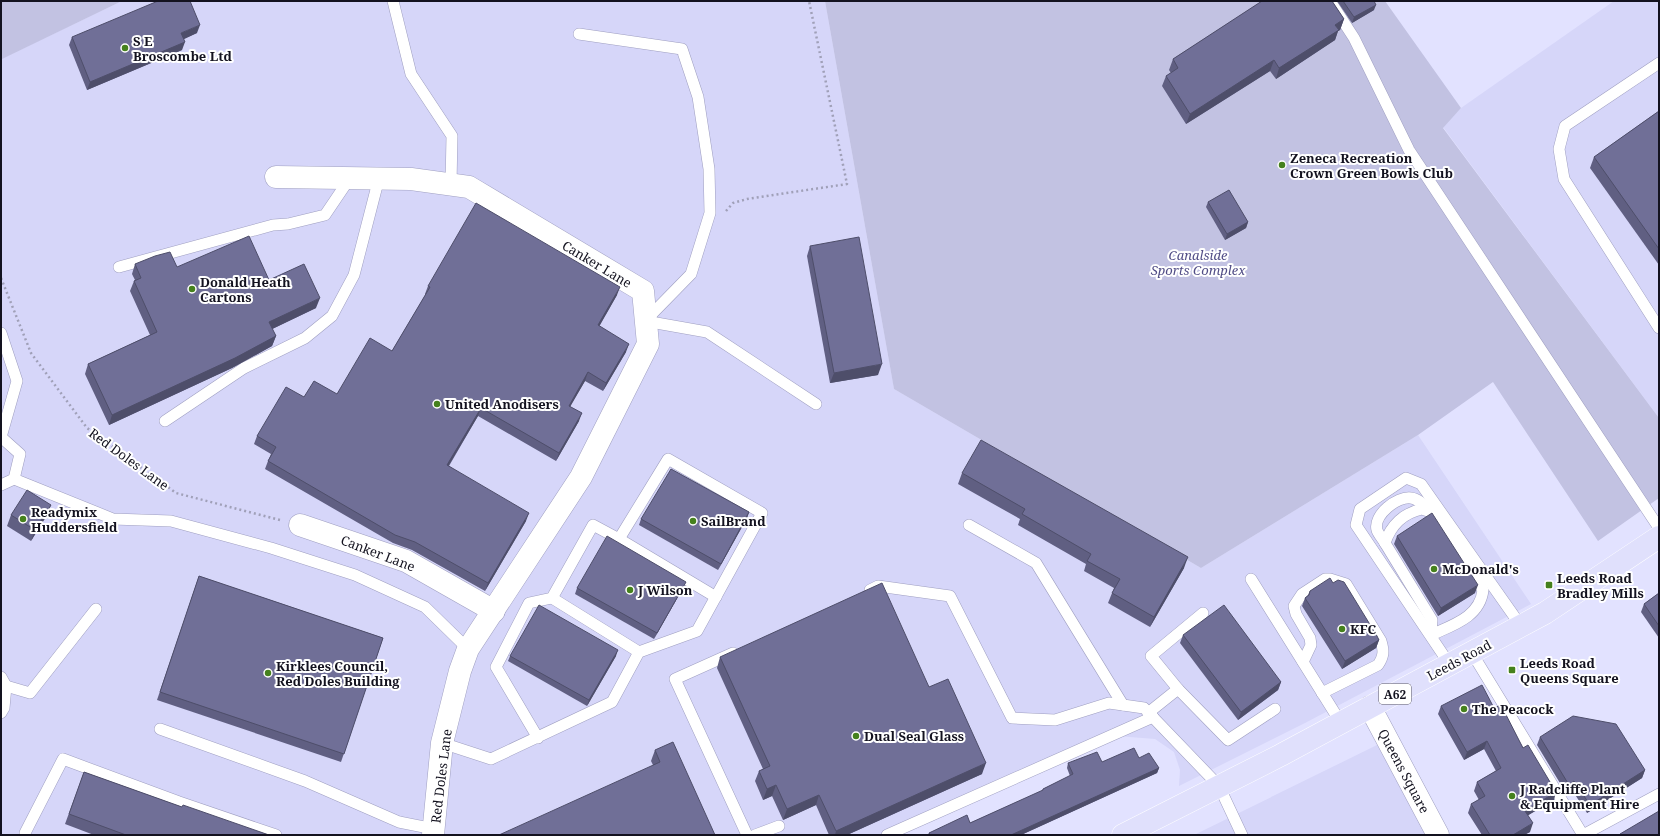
<svg xmlns="http://www.w3.org/2000/svg" width="1660" height="836" font-family="'Noto Serif',serif">
<style>
.built{fill:#d6d6f9}
.green{fill:#c2c2e2}
.lines{fill:none;stroke-linecap:round;stroke-linejoin:round}
.lane-casing{stroke:#9f9fc1;stroke-width:12}
.street-casing{stroke:#9f9fc1;stroke-width:23}
.primary-casing{stroke:#fff;stroke-width:23}
.path{stroke:#a0a0b8;stroke-width:2.5;stroke-dasharray:2 3;stroke-linecap:butt}
.lane{stroke:#fff;stroke-width:11}
.street{stroke:#fff;stroke-width:22}
.primary{stroke:#e0e0fc;stroke-width:22}
.wall{fill:#605f82}
.shaded-wall{fill:#4e4e6a}
.building{fill:#706f97;stroke:#4e4e6a}
.poi-dot{fill:#45811d;stroke:#fff;stroke-width:1.5}
.labels{text-anchor:middle;dominant-baseline:central;stroke-width:4;stroke-linejoin:round;paint-order:stroke}
.shield{fill:#fff;stroke:#5a5962;stroke-width:1}
.shield-label{font-size:12px;font-weight:bold;fill:#13121f}
.poi-label{font-size:13px;font-weight:bold;fill:#13121f;stroke:#fff;text-anchor:start}
.park-label{font-size:13px;font-style:italic;fill:#514d86;stroke:#fff}
.street-label{font-size:13px;fill:#13121f;stroke:#fff}
</style>
<rect width="100%" height="100%" fill="#e2e2ff"/>
<g class="built">
<path d="M122,1H825L894,389L1201,568L1418,435L1531,604L1305,723L1179,786L1180,770L1174,752L1155,739L1117,736L884,835H1V59Z"/>
<path d="M1614,1H1659V418L1443,127L1461,108Z"/>
<path d="M1377,745L1427,835H1194Z"/>
</g>
<g class="green">
<path d="M1,1H122L2,59L1,64Z"/>
<path d="M825,1H1385L1461,108L1443,128L1659,418V498L1598,541L1493,382L1418,435L1201,568L894,389Z"/>
</g>
<g class="lines">
<defs>
<g id="lane">
<path d="M393,1L411,74L452,136L451,184"/>
<path d="M1330,1L1354,38L1409,150L1659,528"/>
<path d="M579,34L682,49L698,97L709,169L710,213L691,274L646,320"/>
<path d="M1659,63L1565,126L1559,149L1564,179L1659,328"/>
<path d="M119,267L273,225L288,224L325,215L350,178"/>
<path d="M645,321L707,332L816,404"/>
<path d="M1,333L17,381L1,437"/>
<path d="M165,421L244,368L305,338L332,316L354,275L379,178"/>
<path d="M14,479L113,519L171,521L271,548L355,575L425,607L468,649"/>
<path d="M1,485L14,479L20,454L1,437"/>
<path d="M1422,509L1431,512L1483,590C1480,617 1453,625 1431,635L1432,620L1385,543C1391,525 1404,513 1422,509Z"/>
<path d="M969,525L1036,563L1123,705"/>
<path d="M619,539L716,597"/>
<path d="M1385,543C1383,539 1378,534 1377,530C1373,515 1397,496 1411,498C1419,499 1425,506 1431,512"/>
<path d="M1251,579L1341,723"/>
<path d="M870,590L878,586L950,596L1012,718L1055,720L1109,703L1144,708L1219,786L1242,835"/>
<path d="M552,598L639,652"/>
<path d="M733,653L675,679L747,835"/>
<path d="M1472,653L1583,835"/>
<path d="M1303,662L1311,645L1310,638L1296,614L1294,606L1302,594L1325,579H1330L1346,584L1381,641C1384,651 1384,656 1378,665L1322,693"/>
<path d="M1450,665L1356,525L1360,509L1406,478L1421,484L1521,626"/>
<path d="M1,677L6,686L4,708L1,713"/>
<path d="M6,686L30,693L96,609"/>
<path d="M1178,689L1151,656L1203,613"/>
<path d="M1148,713L1178,689L1228,740L1275,709"/>
<path d="M160,729L305,781L399,822L434,829"/>
<path d="M442,743L491,759L612,702L639,652L697,631L762,513L668,459L619,539L593,525L552,598L529,603L496,667L538,738"/>
<path d="M25,833L63,759L179,802L276,835"/>
<path d="M755,835L779,826"/>
<path d="M887,835L1153,717"/>
<path d="M1583,835L1659,794"/>
</g>
<g id="street">
<path d="M276,177L411,179L469,187L643,291L648,344L581,477L468,649L460,671L442,743L433,835"/>
<path d="M300,525L406,561L494,611"/>
<path d="M1370,707L1438,835"/>
</g>
<path id="primary" d="M1123,835L1281,755L1545,613L1659,537"/>
</defs>
<use href="#lane" class="lane-casing"/>
<use href="#street" class="street-casing"/>
<use href="#primary" class="primary-casing"/>
<g class="path">
<path d="M726,211L733,203L747,199L847,184L809,1"/>
<path d="M1,278L31,353L87,428L176,493L280,520"/>
</g>
<use href="#lane" class="lane"/>
<use href="#street" class="street"/>
<use href="#primary" class="primary"/>
</g>
<g class="wall">
<path d="M1260,1H1332L1344,19L1340,30L1338,31L1335,40L1276,79L1270,71L1186,124L1162,86L1166,76L1171,73L1169,70L1173,59L1261,2Z"/>
<path d="M1337,1H1374V10L1352,23Z"/>
<path d="M197,33L183,39L182,50L87,90L69,45L72,37Z"/>
<path d="M1659,111V265L1590,168L1594,157Z"/>
<path d="M1208,202L1248,222L1246,228L1225,240L1206,207Z"/>
<path d="M810,246L878,375L830,383L807,256Z"/>
<path d="M135,264L177,267L269,280L316,308L272,329L276,336L272,346L232,368L109,425L85,374L88,364L150,335L130,291L134,281L135,280L132,274Z"/>
<path d="M428,286L617,295L599,326L626,352L603,391L585,381L570,406L579,421L556,461L478,416L449,466L526,521L485,591L412,550L393,543L265,469L268,461L271,454L254,444L257,436L304,397L337,394L392,351L426,294H425Z"/>
<path d="M962,473L1184,568L1150,627L1108,603L1114,588L1084,571L1086,564L1018,525L1020,519L958,484Z"/>
<path d="M749,512L747,518L718,570L639,525L641,519Z"/>
<path d="M11,515H47L31,541L7,526Z"/>
<path d="M1397,536L1475,593L1438,616L1394,544Z"/>
<path d="M199,576L383,638L341,762L157,700Z"/>
<path d="M1333,583L1379,640L1376,648L1342,669L1302,606L1305,598L1308,595L1310,591Z"/>
<path d="M577,588H683L654,639L575,594Z"/>
<path d="M1659,593V638L1641,612L1644,604Z"/>
<path d="M1183,635L1281,682L1278,690L1238,720L1180,643Z"/>
<path d="M510,656H616L587,706L508,661Z"/>
<path d="M720,657L929,687L982,774L847,835H829L816,805L783,820L772,796L763,800L755,781L759,771L763,769L717,668Z"/>
<path d="M1441,706L1494,708L1523,748L1554,800L1528,815L1530,832L1524,835H1482L1468,813L1471,804L1479,800L1474,791L1477,782L1496,771L1484,749L1464,760L1438,714Z"/>
<path d="M1540,737L1645,770L1642,778L1587,813L1572,790L1566,793L1537,745Z"/>
<path d="M655,750L715,835L653,765L651,761Z"/>
<path d="M1139,758L1159,768L1157,773L1021,835H928L929,833L970,823L1042,791L1043,789L1070,776L1067,768L1068,763L1102,762Z"/>
<path d="M84,772L182,807L269,835H94L65,824Z"/>
</g>
<g class="shaded-wall">
<path d="M1376,5L1374,10L1352,23L1354,17Z"/>
<path d="M1344,19L1340,30L1338,31L1335,40L1276,79L1279,68L1335,25Z"/>
<path d="M200,25L197,33L178,42L181,33Z"/>
<path d="M185,42L182,50L87,90L90,82Z"/>
<path d="M1274,60L1270,71L1186,124L1190,114Z"/>
<path d="M1248,222L1246,228L1225,240L1227,234Z"/>
<path d="M620,287L617,295L595,334L598,325Z"/>
<path d="M320,298L316,308L266,332L269,322Z"/>
<path d="M276,336L272,346L232,368L109,425L112,415Z"/>
<path d="M629,344L626,352L603,391L606,383Z"/>
<path d="M882,364L878,375L830,383L834,373Z"/>
<path d="M588,372L585,381L566,414L569,406Z"/>
<path d="M481,408L478,416L444,473L447,465Z"/>
<path d="M582,413L579,421L556,461L559,453Z"/>
<path d="M51,505L47,515L31,541L35,530Z"/>
<path d="M749,512L747,518L718,570L721,564Z"/>
<path d="M529,513L526,521L485,591L488,583Z"/>
<path d="M1188,557L1184,568L1150,627L1154,617Z"/>
<path d="M686,582L683,588L654,639L657,633Z"/>
<path d="M1478,585L1475,593L1438,616L1441,608Z"/>
<path d="M1379,640L1376,648L1342,669L1345,661Z"/>
<path d="M618,650L616,656L587,706L589,700Z"/>
<path d="M1281,682L1278,690L1238,720L1241,712Z"/>
<path d="M1487,741L1484,749L1464,760L1467,752Z"/>
<path d="M986,763L982,774L847,835H835L836,831Z"/>
<path d="M1159,768L1157,773L1021,835H1011Z"/>
<path d="M1645,770L1642,778L1587,813L1590,805Z"/>
<path d="M1574,781L1572,790L1566,793L1569,785Z"/>
<path d="M776,785L772,796L763,800L767,789Z"/>
<path d="M1556,792L1554,800L1522,819L1525,811Z"/>
<path d="M819,795L816,805L783,820L787,809Z"/>
<path d="M1533,823L1530,832L1524,835H1513Z"/>
</g>
<g class="building">
<path d="M158,1H190L200,25L181,33L185,42L90,82L72,37Z"/>
<path d="M1262,1H1332L1344,19L1335,25L1339,30L1279,68L1274,60L1190,114L1166,76L1178,68L1173,59Z"/>
<path d="M1343,1H1374L1376,5L1354,17Z"/>
<path d="M1659,111V249L1594,157Z"/>
<path d="M1229,190L1248,222L1227,234L1208,202Z"/>
<path d="M476,203L620,287L598,325L629,344L606,383L588,372L569,406L582,413L559,453L481,408L447,465L529,513L488,583L415,542L395,535L268,461L276,447L257,436L286,387L304,397L314,381L337,394L370,338L392,351L430,287L428,286Z"/>
<path d="M249,236L269,280L304,264L320,298L269,322L276,336L235,358L112,415L88,364L157,332L134,281L141,278L135,264L155,256L170,252L177,267Z"/>
<path d="M859,237L882,364L834,373L810,246Z"/>
<path d="M981,440L1188,557L1154,617L1112,593L1120,579L1087,561L1091,554L1022,514L1025,509L962,473Z"/>
<path d="M671,469L749,512L721,564L641,519Z"/>
<path d="M27,490L51,505L35,530L11,515Z"/>
<path d="M1432,513L1478,585L1441,608L1397,536Z"/>
<path d="M607,536L686,582L657,633L577,588Z"/>
<path d="M199,576L383,638L344,754L160,692Z"/>
<path d="M1330,578L1333,583L1338,580L1344,582L1377,636L1379,640L1345,661L1305,598L1309,595L1310,591Z"/>
<path d="M882,583L929,687L948,679L986,763L836,831L819,795L787,809L776,785L767,789L759,771L770,766L720,657Z"/>
<path d="M1659,593V626L1644,604Z"/>
<path d="M539,605L618,650L589,700L510,656Z"/>
<path d="M1224,605L1281,682L1241,712L1183,635Z"/>
<path d="M1482,685L1494,708L1501,705L1523,748L1528,745L1556,792L1525,811L1533,823L1513,835H1490L1471,804L1485,796L1477,782L1501,768L1487,741L1467,752L1441,706Z"/>
<path d="M1573,716L1616,724L1645,770L1590,805L1574,781L1569,785L1540,737Z"/>
<path d="M673,742L715,835H499L660,762L655,750Z"/>
<path d="M1134,748L1139,758L1149,753L1159,768L1011,835H930L929,833L967,815L970,823L1043,790V789L1073,774L1068,763L1097,752L1102,762Z"/>
<path d="M84,772L182,807L183,805L269,835H126L69,814Z"/>
<path d="M1659,811V835H1621L1620,834Z"/>
</g>
<g class="poi-dot">
<circle cx="125" cy="48" r="4"/>
<circle cx="1282" cy="165" r="4"/>
<circle cx="192" cy="289" r="4"/>
<circle cx="437" cy="404" r="4"/>
<circle cx="23" cy="519" r="4"/>
<circle cx="693" cy="521" r="4"/>
<circle cx="1434" cy="569" r="4"/>
<rect x="1545" y="581" width="8" height="8" rx="2"/>
<circle cx="630" cy="590" r="4"/>
<circle cx="1342" cy="629" r="4"/>
<rect x="1508" y="666" width="8" height="8" rx="2"/>
<circle cx="268" cy="673" r="4"/>
<circle cx="1464" cy="709" r="4"/>
<circle cx="856" cy="736" r="4"/>
<circle cx="1512" cy="796" r="4"/>
</g>
<g class="labels">
<rect class="shield" x="1379" y="684" width="32" height="20" rx="3"/>
<g class="shield-label">
<text x="1395" y="694">A62</text>
</g>
<g class="poi-label">
<text x="133" y="41">S E<tspan x="133" dy="15">Broscombe Ltd</tspan></text>
<text x="1290" y="158">Zeneca Recreation<tspan x="1290" dy="15">Crown Green Bowls Club</tspan></text>
<text x="200" y="282">Donald Heath<tspan x="200" dy="15">Cartons</tspan></text>
<text x="445" y="404">United Anodisers</text>
<text x="31" y="512">Readymix<tspan x="31" dy="15">Huddersfield</tspan></text>
<text x="701" y="521">SailBrand</text>
<text x="1442" y="569">McDonald's</text>
<text x="1557" y="578">Leeds Road<tspan x="1557" dy="15">Bradley Mills</tspan></text>
<text x="638" y="590">J Wilson</text>
<text x="1350" y="629">KFC</text>
<text x="1520" y="663">Leeds Road<tspan x="1520" dy="15">Queens Square</tspan></text>
<text x="276" y="666">Kirklees Council,<tspan x="276" dy="15">Red Doles Building</tspan></text>
<text x="1472" y="709">The Peacock</text>
<text x="864" y="736">Dual Seal Glass</text>
<text x="1520" y="789">J Radcliffe Plant<tspan x="1520" dy="15">&amp; Equipment Hire</tspan></text>
</g>
<g class="park-label">
<text x="1198" y="255">Canalside<tspan x="1198" dy="15">Sports Complex</tspan></text>
</g>
<g class="street-label">
<text transform="translate(597 264) rotate(31)">Canker Lane</text>
<text transform="translate(129 459) rotate(36)">Red Doles Lane</text>
<text transform="translate(378 553) rotate(21)">Canker Lane</text>
<text transform="translate(1459 660) rotate(-28)">Leeds Road</text>
<text transform="translate(1404 771) rotate(62)">Queens Square</text>
<text transform="translate(441 776) rotate(-83)">Red Doles Lane</text>
</g>
</g>
<rect width="1660" height="836" fill="none" stroke="#13121f" stroke-width="4"/>
</svg>
